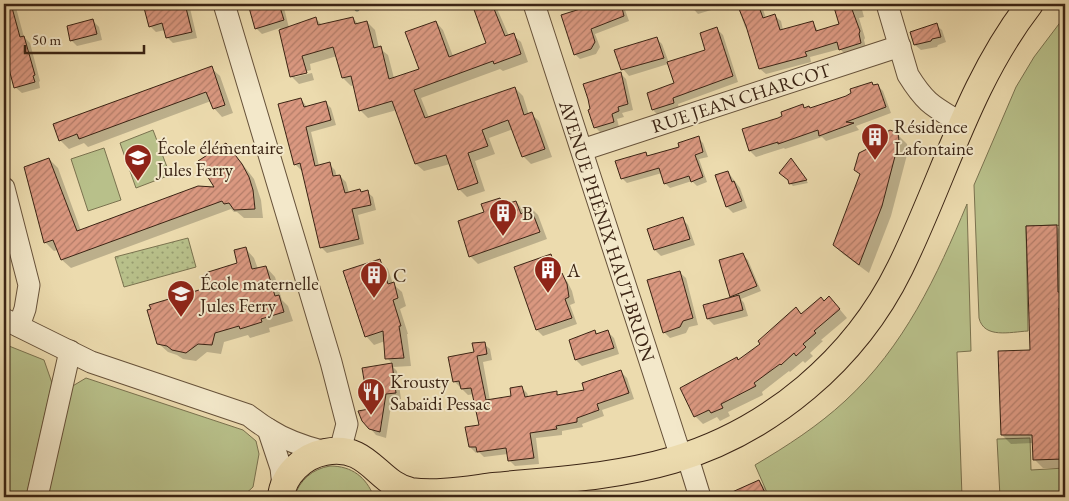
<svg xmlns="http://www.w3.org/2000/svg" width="1069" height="501" font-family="'EB Garamond',serif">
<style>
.grass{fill:#b8c08a;stroke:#7a724f}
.park{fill:url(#park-dots);stroke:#7a724f}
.shadow{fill:#0003}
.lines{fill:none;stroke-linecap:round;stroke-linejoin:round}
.stream{stroke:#737f6f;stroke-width:5}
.building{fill:url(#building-hatch);stroke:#3b2414}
.minor-casing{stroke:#67523a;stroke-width:23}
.major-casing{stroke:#3b2414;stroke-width:28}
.minor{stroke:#f3e8ca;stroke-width:21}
.major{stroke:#ecdbae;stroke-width:26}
.labels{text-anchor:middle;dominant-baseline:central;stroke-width:4;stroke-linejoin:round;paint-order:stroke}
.street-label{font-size:19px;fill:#3b2414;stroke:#f3e8ca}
.poi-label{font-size:19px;fill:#3b2414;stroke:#f3e8ca;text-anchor:start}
</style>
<defs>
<pattern id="park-dots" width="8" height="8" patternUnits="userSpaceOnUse" patternTransform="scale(1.25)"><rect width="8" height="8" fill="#b8c08a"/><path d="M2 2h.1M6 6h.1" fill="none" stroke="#979c70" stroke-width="1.8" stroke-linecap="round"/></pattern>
<pattern id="building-hatch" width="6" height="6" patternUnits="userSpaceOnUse" patternTransform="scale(1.25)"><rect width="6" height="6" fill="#da9880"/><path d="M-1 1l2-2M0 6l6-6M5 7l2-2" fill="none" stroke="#b27c68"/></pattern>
</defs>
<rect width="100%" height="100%" fill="#ecdbae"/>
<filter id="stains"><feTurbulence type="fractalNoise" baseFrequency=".004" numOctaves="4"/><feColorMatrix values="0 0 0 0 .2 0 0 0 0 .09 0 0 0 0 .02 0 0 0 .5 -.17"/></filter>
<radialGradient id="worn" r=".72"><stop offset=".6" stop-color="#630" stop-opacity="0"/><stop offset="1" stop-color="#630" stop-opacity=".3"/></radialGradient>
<g class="grass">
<path d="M1065,16V227L1057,225L1026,226L1028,331C1010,332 984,339 979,318L974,185L1016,87L1034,57Z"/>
<path d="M153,130L170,175L136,188L120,143Z"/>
<path d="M104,148L121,200L88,211L71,159Z"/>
<path d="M967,204L971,351L957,352L962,497H769L755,465C787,446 818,426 845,401C904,347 937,276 967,204Z"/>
<path d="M4,344L44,360L52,383L26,497H4Z"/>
<path d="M86,378L243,430L256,441L259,454L253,487L242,497H46L71,387Z"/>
<path d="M1030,438L1031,470L1065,468V497H1000L997,439Z"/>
<path d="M330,466C352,466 366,477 374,497H294C300,480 312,469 330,466Z"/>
</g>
<path class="park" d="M188,238L196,267L124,287L115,257Z"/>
<g class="shadow">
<path d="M4,4H15L24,37L30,43L40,81L39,82L40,88L22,93L15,87L4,48Z"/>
<path d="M91,4H110L111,5L96,9Z"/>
<path d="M151,4H189L197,38L173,43L167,37L165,30L156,32L150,26L145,5Z"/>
<path d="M246,4H283L289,28L315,18L323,26L353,18L358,24L367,22L375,30L379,48L388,55L394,78L421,70L436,22L443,30L453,56L487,44L473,4H495L509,36L513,35L521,42L528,62L503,71L500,69L421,98L429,118L515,88L523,96L529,115L531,114L539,121L552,157L531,164L523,156L513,129L489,138L495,154L475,161L485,191L467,197L459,189L450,164L424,171L416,164L397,110L368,118L360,110L354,85L351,86L343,78L337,56L310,64L311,70L295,74V77L312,73L314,80L299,84L291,76L280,28L262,34L256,28L251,11Z"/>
<path d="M600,4H623L629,21L595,34L600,47L596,54L580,59L575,54L562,16Z"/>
<path d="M689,4H731L698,14Z"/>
<path d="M737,4H761L766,18L775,16L781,21L783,30L812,22L819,32L840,25L834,4H863L861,6L864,17L859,18L865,38L864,40L866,48L846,55L840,49L810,57L811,62L766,74L760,69L749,31L745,27Z"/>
<path d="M93,21L99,27L102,40L77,46L71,40Z"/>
<path d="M936,25L942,30L946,42L938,45L937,47L921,50L915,45Z"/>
<path d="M717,29L723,35L738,82L678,104L679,109L659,116L653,110L676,84L668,64L629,76L623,69L656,38L662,44L669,63L707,51Z"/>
<path d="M211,68L220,76L233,113L222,117L214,108L211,101L88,147L84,143L69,149L60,140Z"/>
<path d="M621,74L626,79L633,110L622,113L624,117L617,119L619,127L601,133L595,127Z"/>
<path d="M872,83L875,86L877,85L883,91L891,113L856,126L859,130L826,141L822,137L785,149L784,148L756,157L750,151L744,130L778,119L803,106L806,109H811L846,97Z"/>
<path d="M301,99L307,107L325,102L331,108L336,125L311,132L319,166L329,164L335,170L337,177L340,176L346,182L349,193L367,192L373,197L376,210L358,215L364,244L327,253L321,247L303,170H301L295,164Z"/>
<path d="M897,134L907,144L908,151L891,216L869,273L843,254L834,245Z"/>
<path d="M698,138L703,143L708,157L699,159L707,182L697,186L692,181L670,188L665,183L662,173L627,183L622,178L645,153L649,157L681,148Z"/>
<path d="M226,144L234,153L254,179L261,200L263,218H244L237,212H234L231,209L71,268L62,260L58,250L54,251L45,242L49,159L58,168L81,231L216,189Z"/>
<path d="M794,162L808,183L793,186L790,183Z"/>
<path d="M728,172L740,188L747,208L733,213L727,207L716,176Z"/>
<path d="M500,199L506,205L516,202L525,212L530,207L538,215L547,239L478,264L470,256L485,212Z"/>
<path d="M682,219L688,225L695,245L661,256L655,250L648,230Z"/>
<path d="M1056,226L1062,232H1065V468H1043L1034,459L1033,443L1011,444L1002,435L1031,351Z"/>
<path d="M245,248L254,258L258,269L266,267L275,277L282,300L288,306L293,321L269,328L270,332L250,338L248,335L224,342L221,354L207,352L196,361L183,359L177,355L168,352L158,343L211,287L239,264Z"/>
<path d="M743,255L748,260L761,291L741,299L744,303L748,316L714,325L708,319L732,298L721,261Z"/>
<path d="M551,256L556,262L561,275L567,281L572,291L575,303L570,305L577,324L543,336L537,330L516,267Z"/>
<path d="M380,261L388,269L393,284L402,292L406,306L400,309L408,334H407L411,366L393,367L397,371L401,399L392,400L386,438L376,435L370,428V410L363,369L393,364L387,358L385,341L374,345L366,336Z"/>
<path d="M679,272L686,278L698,325L689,327L686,333L670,338L664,332Z"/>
<path d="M4,276L7,279L5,286L7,288L4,295Z"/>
<path d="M825,302L837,306L847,318L821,340L823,341L810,353L813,356L805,363L803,361L790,372L789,371L762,392L763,395L728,412L730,416L720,421L717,417L703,424L695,416L737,359L739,361L761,344L796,308L802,315Z"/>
<path d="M595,331L598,335L608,332L614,338L619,354L582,366L576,360L570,341Z"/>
<path d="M484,344L490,349L492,360L483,362L490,401L512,397L521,387L527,393L529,398L556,393L559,396L586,391L621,372L627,378L634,399L602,410L604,416L582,424L583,427L562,431V435L536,438L539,464L515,466L509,460L508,454L484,457L479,452L476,453L470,447L480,426L474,394L468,395L454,381Z"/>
<path d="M759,481L765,488L769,497H736L734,493Z"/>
</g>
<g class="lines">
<path class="stream" d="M357,9V4"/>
</g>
<g class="building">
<path d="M4,4H11L20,37L24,36L35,75L33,76L35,82L14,88L4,50Z"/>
<path d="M143,4H185L192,32L166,38L162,23L149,27Z"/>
<path d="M248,4H279L284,20L255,29Z"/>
<path d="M472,4H492L505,36L514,33L521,54L494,64L493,61L414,90L425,118L515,87L524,115L532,112L545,149L522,157L508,120L482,130L488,146L468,153L478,183L458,190L446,155L415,164L392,101L359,111L351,76L342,78L333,47L302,56L307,73L290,77L279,30L316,17L318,25L353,17L355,24L367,21L374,48L381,46L389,79L419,69L405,32L436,21L449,57L486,43Z"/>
<path d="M596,4H621L624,16L591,29L595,42L591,49L574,55L561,15Z"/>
<path d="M737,4H758L763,18L775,14L780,30L813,21L816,31L839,24L833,4H850L860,31L859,34L861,43L839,50L837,42L805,52L807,56L759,69L746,26Z"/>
<path d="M93,19L97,34L70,41L67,26Z"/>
<path d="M937,23L941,37L932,39L931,41L914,45L910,32Z"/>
<path d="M717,27L733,76L673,98L674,103L652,110L647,93L674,83L667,62L705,50L700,33Z"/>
<path d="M657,37L664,58L621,70L614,50Z"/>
<path d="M212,66L225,105L213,109L206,92L79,139L77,134L59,141L53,124Z"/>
<path d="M621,72L628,104L618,107L619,111L612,114L614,122L594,128L588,110L590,109L588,99L583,84Z"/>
<path d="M872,82L873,85L878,84L886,107L846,122L854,123L819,136L818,130L778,144V142L749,151L742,129L778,118L782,116L781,112L803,104L804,108L809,106L810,108L846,96L851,93L850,89Z"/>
<path d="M301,98L304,107L326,101L331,120L306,127L315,166L330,162L333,176L340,175L345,193L360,189L361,192L368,190L371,205L352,209L359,239L320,248L300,163L294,165L278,104Z"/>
<path d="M890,130L898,133L899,141L882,206L859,265L833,245L860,174L854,170L859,153L881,142L878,137Z"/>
<path d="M699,136L703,152L695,155L703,177L691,182L689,176L664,184L659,168L621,179L615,161L646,152L647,156L679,147L678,143Z"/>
<path d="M226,143L242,164L249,177L253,190L255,209L234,210L229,203L224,204L222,201L61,260L53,240L44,243L24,167L49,158L77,231L198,186L214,187L198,161Z"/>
<path d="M791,158L807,180L789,184L788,180L779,173Z"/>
<path d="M728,171L732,182L734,181L742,201L726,207L715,175Z"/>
<path d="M500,198L503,205L516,201L521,214L530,206L540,232L469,257L458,221L484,212L481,204Z"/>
<path d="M683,217L690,239L654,250L647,229Z"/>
<path d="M1057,225L1058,292H1065V308H1059L1061,375H1065V391H1061L1063,459L1033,460L1032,435H1001L998,351L1030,350L1026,226Z"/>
<path d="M246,247L252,269L266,266L275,296L279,295L284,312L261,319L262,322L240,329L239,326L215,333L212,345L198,344L186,353L172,350L167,346L157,344L147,310L151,309L149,305L209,287L205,273L237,263L234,250Z"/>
<path d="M743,253L757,286L730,297L719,260Z"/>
<path d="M551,254L557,275L562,273L567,284L569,297L565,299L572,318L536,330L514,267Z"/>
<path d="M380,259L388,284L394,282L398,298L393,300L401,326H399L404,358L385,359L383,331L365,337L343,271Z"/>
<path d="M680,271L693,318L683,321L680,327L663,333L647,280Z"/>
<path d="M739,295L743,310L707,319L703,305Z"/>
<path d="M829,296L840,309L814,331L816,333L803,344L806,347L796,356L794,353L781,365L780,364L754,383L756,386L721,404L723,408L711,413L709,410L694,417L680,388L737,357L738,360L760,344L758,341L796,307L801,314L821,297L824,301Z"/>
<path d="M595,330L596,334L608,330L614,348L575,360L569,340Z"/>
<path d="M485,342L487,354L477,356L486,400L511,396L510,388L522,386L525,397L557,391V395L584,390L582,383L621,370L629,393L597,404L599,410L577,418V422L556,426L557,429L530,433L534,458L508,461L506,448L477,452L476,447H469L465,427L479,425L471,388L461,389L459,381L453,382L448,357L474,352L472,343Z"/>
<path d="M392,363L396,393L386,394L380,432L369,429L362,421L358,411L369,409L362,368Z"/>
<path d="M759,480L767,497H721Z"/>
</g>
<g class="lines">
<defs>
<g id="minor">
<path d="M224,4L331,362L347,424L340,451"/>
<path d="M534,4L681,457"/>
<path d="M887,4L908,75C926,104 933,106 961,123"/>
<path d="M582,150L900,46"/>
<path d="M4,188L29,285L25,309L19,326"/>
<path d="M4,319L91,362L248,415C255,420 261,425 268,429C285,440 305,447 325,452"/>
<path d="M268,429L281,468L283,486"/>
<path d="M691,468L700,497"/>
<path d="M37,497L70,351"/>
</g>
<path id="major" d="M281,497C283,475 303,456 325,452C369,443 377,484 411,491C436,495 469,489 494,486C554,480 615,477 673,460C770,431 855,360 900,268C944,179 968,84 1030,4"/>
</defs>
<use href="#minor" class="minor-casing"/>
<use href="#major" class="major-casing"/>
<use href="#minor" class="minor"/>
<use href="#major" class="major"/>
</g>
<defs>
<symbol id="building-pin" viewBox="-11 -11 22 30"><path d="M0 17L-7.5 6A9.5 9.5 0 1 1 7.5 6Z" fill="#8f2418" stroke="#f3e8ca"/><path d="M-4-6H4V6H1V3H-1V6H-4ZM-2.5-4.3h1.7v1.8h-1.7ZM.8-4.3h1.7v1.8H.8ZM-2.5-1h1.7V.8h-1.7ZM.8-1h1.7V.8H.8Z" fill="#fff"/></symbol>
<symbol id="school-pin" viewBox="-11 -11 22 30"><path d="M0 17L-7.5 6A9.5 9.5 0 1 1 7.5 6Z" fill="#8f2418" stroke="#f3e8ca"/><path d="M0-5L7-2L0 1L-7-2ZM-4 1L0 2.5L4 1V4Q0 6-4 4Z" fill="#fff"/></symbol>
<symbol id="restaurant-pin" viewBox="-11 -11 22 30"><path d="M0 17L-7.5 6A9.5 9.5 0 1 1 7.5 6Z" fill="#8f2418" stroke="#f3e8ca"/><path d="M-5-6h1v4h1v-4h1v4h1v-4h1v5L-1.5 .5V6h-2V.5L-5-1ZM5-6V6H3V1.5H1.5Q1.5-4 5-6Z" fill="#fff"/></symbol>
</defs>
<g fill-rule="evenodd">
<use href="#building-pin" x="859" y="121" width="32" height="43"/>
<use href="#school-pin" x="122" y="142" width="32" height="43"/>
<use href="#building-pin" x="487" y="197" width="32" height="43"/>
<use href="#building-pin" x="532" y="254" width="32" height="43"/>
<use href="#building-pin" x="358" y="259" width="32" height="43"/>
<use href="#school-pin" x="165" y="278" width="32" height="43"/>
<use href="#restaurant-pin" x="355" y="376" width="32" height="43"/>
</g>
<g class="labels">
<g class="street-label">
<text transform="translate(741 98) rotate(-18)">RUE JEAN CHARCOT</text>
<text transform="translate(607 231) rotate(72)">AVENUE PHÉNIX HAUT-BRION</text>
</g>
<g class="poi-label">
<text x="894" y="126">Résidence<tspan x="894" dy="22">Lafontaine</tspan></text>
<text x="157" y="147">École élémentaire<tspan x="157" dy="22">Jules Ferry</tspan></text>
<text x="522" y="213">B</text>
<text x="567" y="270">A</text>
<text x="393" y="275">C</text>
<text x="200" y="283">École maternelle<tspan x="200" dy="22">Jules Ferry</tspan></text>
<text x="390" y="381">Krousty<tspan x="390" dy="22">Sabaïdi Pessac</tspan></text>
</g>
</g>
<rect width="1069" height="501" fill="none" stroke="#ecdbae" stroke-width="20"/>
<rect x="5" y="5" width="1059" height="491" fill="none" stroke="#3b2414" stroke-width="2.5"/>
<rect x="10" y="10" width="1049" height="481" fill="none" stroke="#3b2414"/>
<path d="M25 45v8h119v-8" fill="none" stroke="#3b2414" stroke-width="2.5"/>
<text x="32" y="45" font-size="15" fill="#3b2414" stroke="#f3e8ca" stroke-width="4" paint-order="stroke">50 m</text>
<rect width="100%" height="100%" filter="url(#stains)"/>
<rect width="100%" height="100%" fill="url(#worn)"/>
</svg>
